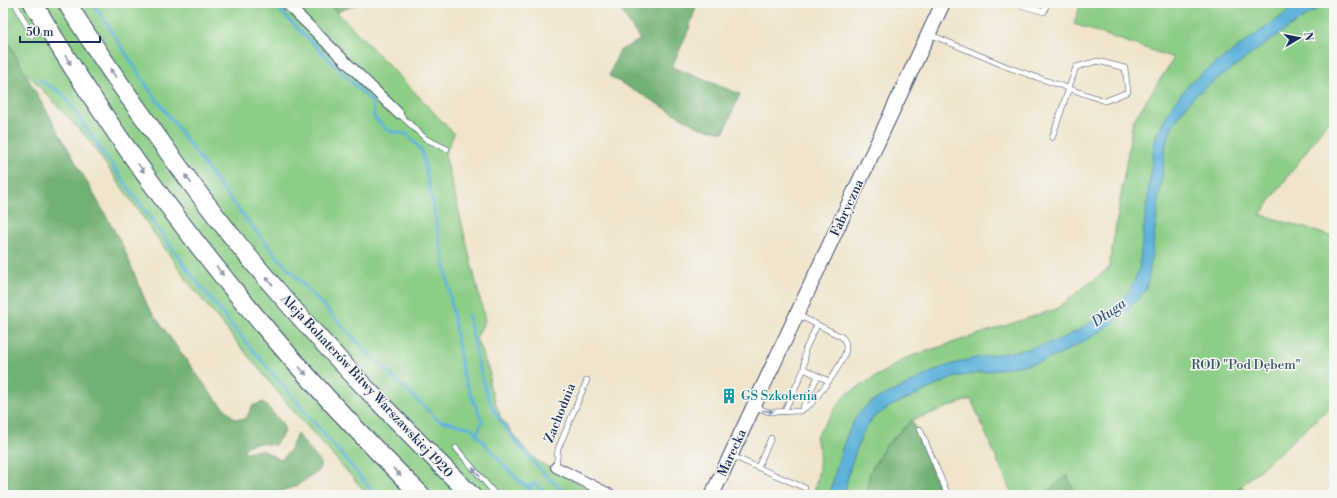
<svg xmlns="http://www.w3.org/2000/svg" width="1337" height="498" font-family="'Libre Bodoni',serif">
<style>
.green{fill:#8cce86;stroke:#547e72}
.forest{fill:#71b173;stroke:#467068}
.water{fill:#5fb3db;stroke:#3d719c}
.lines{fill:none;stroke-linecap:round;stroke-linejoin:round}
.stream{stroke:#5fb3db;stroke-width:3}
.lane-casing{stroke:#3b4a6e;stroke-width:6}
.street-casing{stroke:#3b4a6e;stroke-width:12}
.secondary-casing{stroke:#3b4a6e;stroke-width:16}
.highway-casing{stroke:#3b4a6e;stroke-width:20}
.lane{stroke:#fff;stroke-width:5}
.street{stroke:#fff;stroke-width:10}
.secondary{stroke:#fff;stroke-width:14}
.highway{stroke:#fff;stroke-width:18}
.oneway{fill:#8d97ae}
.labels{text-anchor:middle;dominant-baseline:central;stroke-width:3;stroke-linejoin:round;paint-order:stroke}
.street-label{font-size:13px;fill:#1b2f5e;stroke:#f6f6f2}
.park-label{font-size:13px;fill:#375768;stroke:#f6f6f2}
.culture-label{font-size:13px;fill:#0d838f;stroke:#f6f6f2;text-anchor:start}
.water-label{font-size:14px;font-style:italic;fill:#2f5784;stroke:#f6f6f2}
</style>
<rect width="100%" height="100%" fill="#f6f6f2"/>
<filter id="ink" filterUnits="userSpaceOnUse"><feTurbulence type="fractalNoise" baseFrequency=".025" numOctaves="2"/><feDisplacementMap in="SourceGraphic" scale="8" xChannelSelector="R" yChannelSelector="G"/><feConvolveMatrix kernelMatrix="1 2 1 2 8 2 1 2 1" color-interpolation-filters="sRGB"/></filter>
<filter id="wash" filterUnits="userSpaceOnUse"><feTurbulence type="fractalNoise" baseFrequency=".012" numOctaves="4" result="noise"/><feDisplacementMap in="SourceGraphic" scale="16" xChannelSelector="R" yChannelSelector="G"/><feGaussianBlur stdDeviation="0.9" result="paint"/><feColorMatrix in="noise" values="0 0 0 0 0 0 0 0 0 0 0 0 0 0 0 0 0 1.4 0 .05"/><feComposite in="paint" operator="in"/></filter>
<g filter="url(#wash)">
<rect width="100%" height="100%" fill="#f0e4cb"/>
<g class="green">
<path d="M3,3H325L337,12L408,85L454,134L445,154L485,320L476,338L490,374L489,384L501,418L519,442L537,461L600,495H368L289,406L191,286L88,139L22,68L3,31Z"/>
<path d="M1081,3H1334V113L1260,215H1263L1334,237V404L1231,495H1076L1067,476L1044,495H1012L971,399L912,420L886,445L870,472L866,495H814C817,476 824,456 815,438L844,396L906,358L1056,309L1109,268L1133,121L1174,58L1074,24Z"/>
</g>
<g class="forest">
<path d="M325,3H358V4L337,12Z"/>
<path d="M616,3H697L689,29L672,67L740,94L724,132L700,128L609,76L619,51L640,40Z"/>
<path d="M870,3H906L901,8Z"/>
<path d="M3,34L122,244L148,307L212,395L235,419H246L252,406L263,402L282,423L285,431L275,445C262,444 250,439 243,452L262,450L281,460L290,450L297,434L321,463L318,472L296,486L270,495H3Z"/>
<path d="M912,420L942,495H866L870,472L886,445Z"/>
<path d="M1067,475L1076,495H1044Z"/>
<path d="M1241,486L1250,495H1231Z"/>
</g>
<path class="water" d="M1300,3H1326L1282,32L1195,95L1182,111L1172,127L1166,143L1149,277L1145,291L1123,315L1100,332L1059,355L1040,362L955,377L889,407L873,418L862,434L850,468L844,495H830C835,472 846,424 864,408C874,399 887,394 899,389C918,379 939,367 960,362C980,356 1001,354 1022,350C1056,344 1088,328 1114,305C1119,302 1124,298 1128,293C1133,285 1136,277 1139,268L1155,139C1164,117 1177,97 1193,80Z"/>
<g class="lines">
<g class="stream">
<path d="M93,3L149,89L223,190L273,252L364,349L438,420L472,428L477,435"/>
<path d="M272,3L373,103L374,117L388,131L407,134L422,151L448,282L463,375L482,421L477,435L514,476L536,495"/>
<path d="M40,80L63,94L99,147L190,273L229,322L376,495"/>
<path d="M468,315C475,344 480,380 492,406C502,426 516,442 530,458C542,472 554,485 570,495"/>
<path d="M528,488L534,483L548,495"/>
</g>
</g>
</g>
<g filter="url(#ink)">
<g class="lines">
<defs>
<g id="lane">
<path d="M15,3L32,36"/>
<path d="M1014,3L1044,12L1047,3"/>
<path d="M929,34L1010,68L1105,101L1128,92L1125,68L1098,61L1076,67L1052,138"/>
<path d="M398,113L426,139L447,149"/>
<path d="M798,315L842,337C854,349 836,370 829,381L818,376"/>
<path d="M755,407L769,412L801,411L818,376L804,369"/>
<path d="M802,410L811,404L829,381"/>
<path d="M784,412L804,369L805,350L817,325"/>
<path d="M920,429L948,495"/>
<path d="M456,448L496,495"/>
<path d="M732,456L805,488"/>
<path d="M556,467L558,449L587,380"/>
<path d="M758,467L771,438"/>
</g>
<g id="street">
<path d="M286,3L398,113"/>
<path d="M556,467L611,495"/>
</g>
<path id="secondary" d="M712,495L943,3"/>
<g id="highway">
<path d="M33,3C140,183 272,349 421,495"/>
<path d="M67,3C90,41 116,79 142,115C185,177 231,238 281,295C341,365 406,430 471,495"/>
</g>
</defs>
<use href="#lane" class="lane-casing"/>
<use href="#street" class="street-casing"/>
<use href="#secondary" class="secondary-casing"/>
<use href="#highway" class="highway-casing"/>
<use href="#lane" class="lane"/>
<use href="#street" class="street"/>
<use href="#secondary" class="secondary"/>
<use href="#highway" class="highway"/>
</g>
<defs><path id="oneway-solid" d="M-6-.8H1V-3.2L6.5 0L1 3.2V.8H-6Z"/></defs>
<g class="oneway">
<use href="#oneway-solid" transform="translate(68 60) rotate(57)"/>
<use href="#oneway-solid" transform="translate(113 73) rotate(-123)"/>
<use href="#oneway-solid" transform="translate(141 168) rotate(55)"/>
<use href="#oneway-solid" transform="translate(188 179) rotate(-127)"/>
<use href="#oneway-solid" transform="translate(220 271) rotate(53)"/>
<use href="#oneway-solid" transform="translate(269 281) rotate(-130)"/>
<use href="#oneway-solid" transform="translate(303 371) rotate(49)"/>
<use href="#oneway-solid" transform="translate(768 411) rotate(6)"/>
<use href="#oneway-solid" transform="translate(397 472) rotate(44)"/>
<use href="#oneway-solid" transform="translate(476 472) rotate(-131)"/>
</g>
</g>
<defs>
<symbol id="building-bare" viewBox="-9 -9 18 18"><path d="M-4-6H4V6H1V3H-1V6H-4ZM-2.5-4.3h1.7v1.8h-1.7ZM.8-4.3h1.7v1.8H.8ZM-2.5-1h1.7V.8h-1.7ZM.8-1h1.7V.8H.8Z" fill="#0f9aa8" stroke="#f6f6f2" stroke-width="2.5" paint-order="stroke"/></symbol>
</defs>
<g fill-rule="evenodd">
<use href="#building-bare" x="718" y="385" width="22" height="22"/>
</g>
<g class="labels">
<g class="street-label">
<text transform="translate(847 208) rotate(-65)">Fabryczna</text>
<text transform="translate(367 386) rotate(47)">Aleja Bohaterów Bitwy Warszawskiej 1920</text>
<text transform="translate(560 413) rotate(-68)">Zachodnia</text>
<text transform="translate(732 453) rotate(-65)">Marecka</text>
</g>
<g class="park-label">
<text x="1246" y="365">ROD "Pod Dębem"</text>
</g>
<g class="culture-label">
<text x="741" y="396">GS Szkolenia</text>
</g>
<g class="water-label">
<text transform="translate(1109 313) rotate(-36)">Długa</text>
</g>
</g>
<rect width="1337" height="498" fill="none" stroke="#f6f6f2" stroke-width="16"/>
<g transform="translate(1299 38) rotate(80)" stroke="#f6f6f2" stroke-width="3" paint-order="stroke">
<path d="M0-3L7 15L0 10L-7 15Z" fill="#1b2f5e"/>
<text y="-6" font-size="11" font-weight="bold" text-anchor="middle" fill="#1b2f5e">N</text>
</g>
<path d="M20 36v6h80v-6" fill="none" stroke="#1b2f5e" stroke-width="2"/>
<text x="26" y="36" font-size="12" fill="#1b2f5e" stroke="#f6f6f2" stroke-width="3" paint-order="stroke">50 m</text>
</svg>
